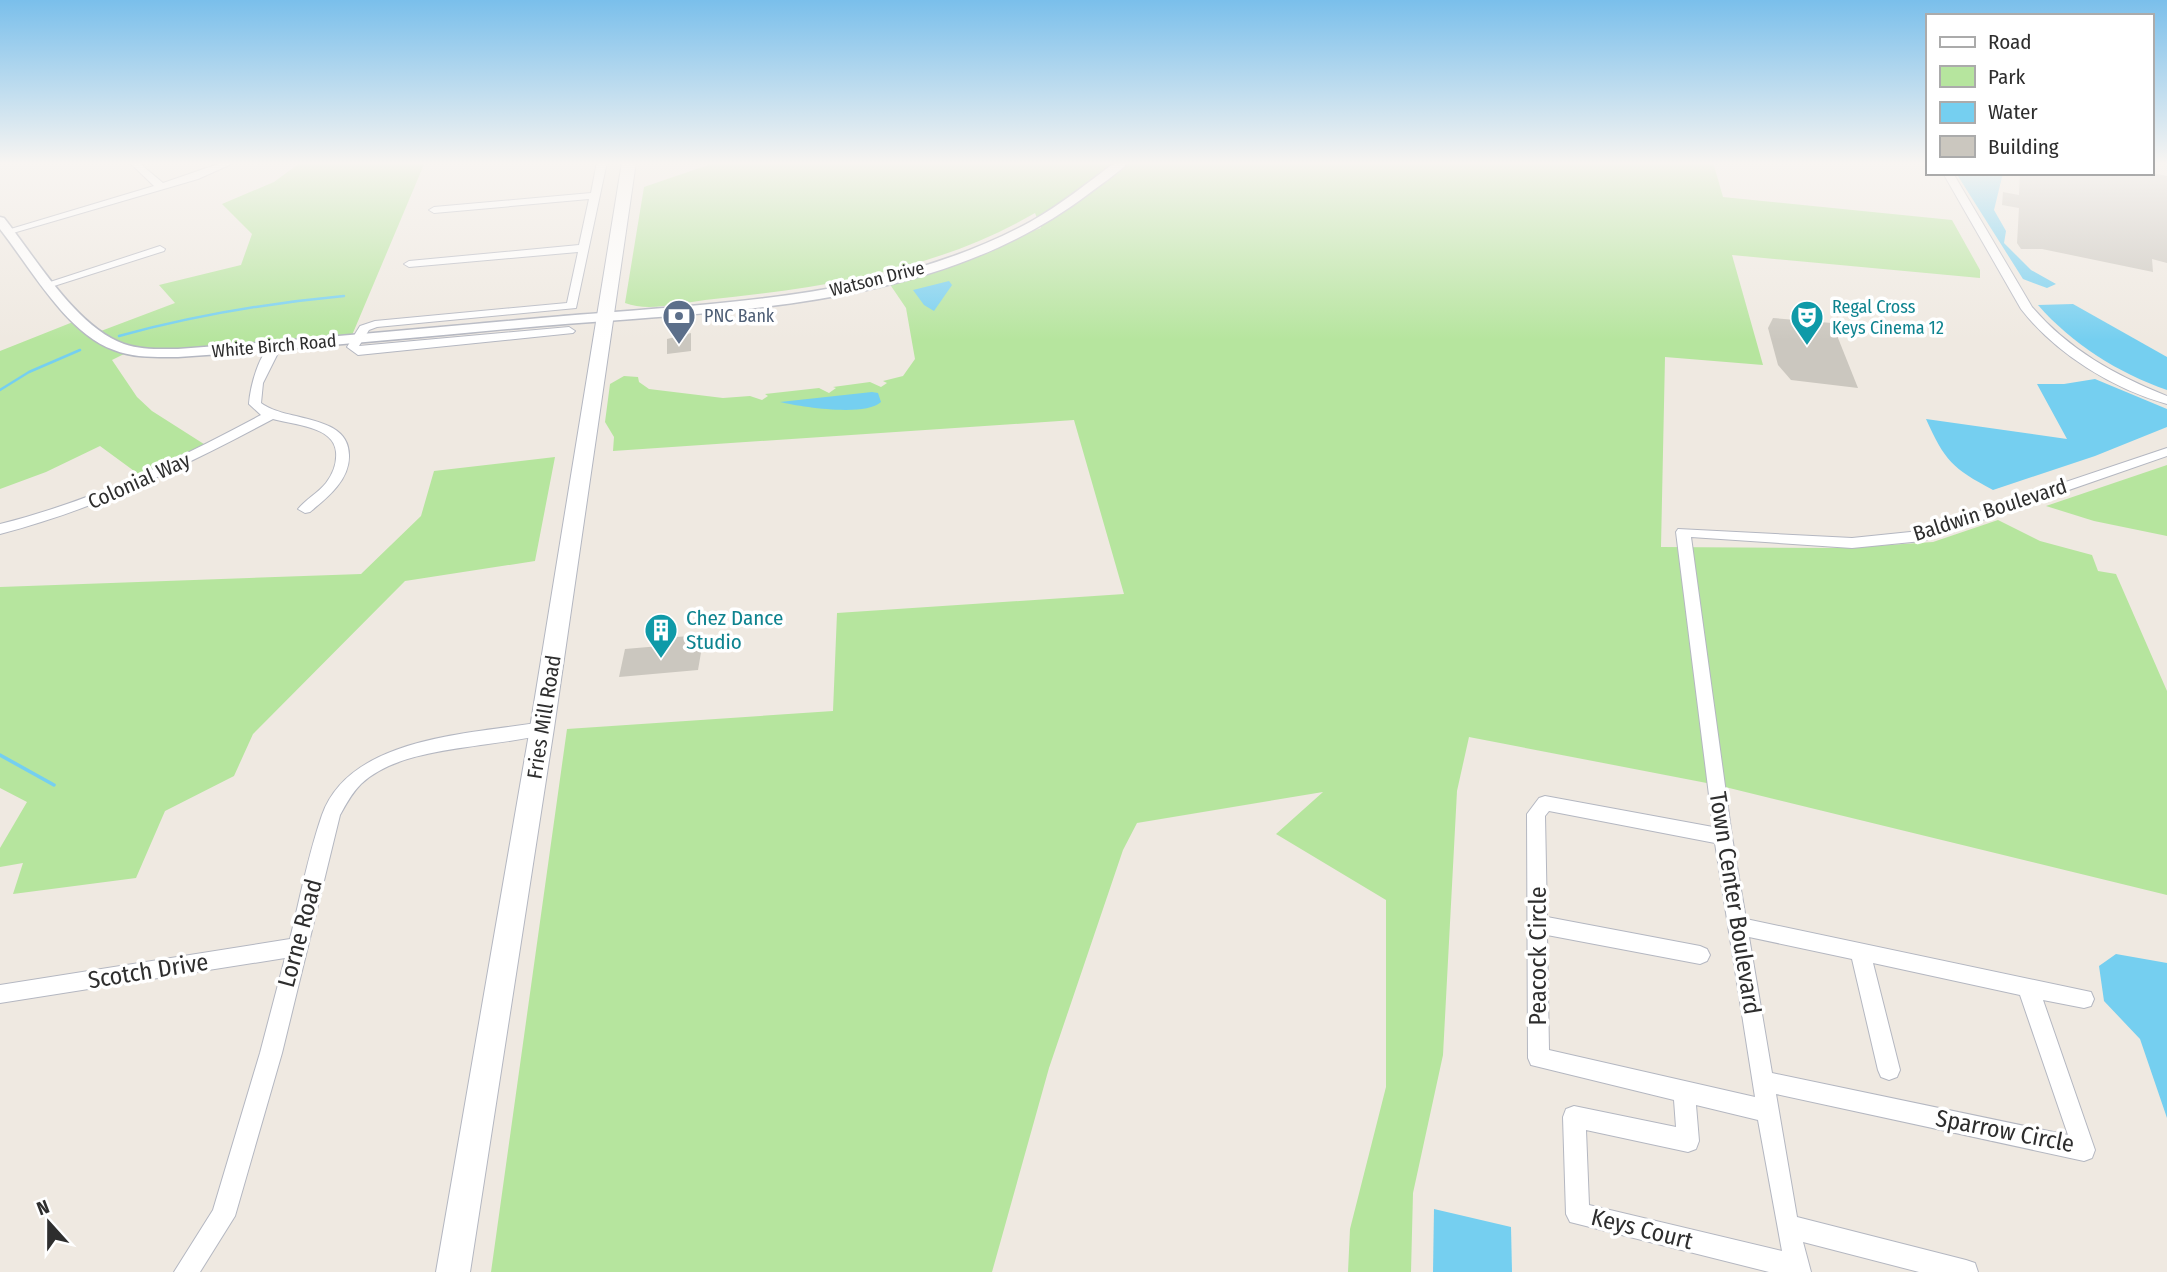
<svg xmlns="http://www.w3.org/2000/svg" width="2167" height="1272" font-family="'Fira Sans Condensed',sans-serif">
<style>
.green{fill:#b6e59e}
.water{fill:#75cff0}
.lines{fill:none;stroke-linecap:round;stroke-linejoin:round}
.stream-far1{stroke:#75cff0;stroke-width:2.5}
.stream{stroke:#75cff0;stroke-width:3.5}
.building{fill:#cbc7bf}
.minor-casing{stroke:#b4b7c1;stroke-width:2}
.tertiary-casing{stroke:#b4b7c1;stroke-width:3}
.secondary-casing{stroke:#b4b7c1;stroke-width:2}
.minor{fill:#fff;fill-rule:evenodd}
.tertiary{fill:#fff;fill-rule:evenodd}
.secondary{fill:#fff;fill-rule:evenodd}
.labels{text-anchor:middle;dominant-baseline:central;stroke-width:7;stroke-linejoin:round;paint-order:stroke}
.far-street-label{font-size:18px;fill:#2e2e2e;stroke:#fff}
.far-culture-label{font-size:18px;fill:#0d838f;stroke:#fff;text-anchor:start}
.far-service-label{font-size:18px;fill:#4e5e75;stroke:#fff;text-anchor:start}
.street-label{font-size:21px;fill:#2e2e2e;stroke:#fff}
.culture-label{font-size:21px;fill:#0d838f;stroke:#fff;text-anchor:start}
.near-street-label{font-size:24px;fill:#2e2e2e;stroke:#fff}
</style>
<rect width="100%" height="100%" fill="#efe9e1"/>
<g class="green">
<path d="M301,162H425L350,340L189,354L130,351L112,360L137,397L152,411L207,446L145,479L100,446L46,472L0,489V351L78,320L93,334L175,303L159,285L241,265L252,234L222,204L274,182Z"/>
<path d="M717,162H1713L1723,197L1952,220L1980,270V278L1732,255L1763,365L1665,357L1661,547L1844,548L1933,542L1998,520L2040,541L2092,555L2098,571L2116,574L2167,691V895L1717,785L1469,737L1457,791L1443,1055L1413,1193L1411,1272H1348L1350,1229L1386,1087V900L1276,834L1323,792L1137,823L1123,850L1049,1068L992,1272H491L567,729L833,711L837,613L1124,594L1074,420L613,451L614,437L605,422L610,384L624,376L638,377L639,382L649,389L723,398L750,396L762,400L768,396L765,394L819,388L829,393L836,388L833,387L870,382L881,387L887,383L883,381L903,376L915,359L906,308L889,283L1041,228L1035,213C933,272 820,288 705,300C681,303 648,312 625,303L644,187Z"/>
<path d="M555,457L535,561L405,581L253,734L234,776L165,811L136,878L13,894L23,863L0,867V848L27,802L0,788V587L361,574L421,516L434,471Z"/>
<path d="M2167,465V536L2094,521L2046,506Z"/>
</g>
<g class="water">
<path d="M1956,173H2003L1994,210L2006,231L2004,243L2031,270L2056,284L2047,288L2023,279Z"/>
<path d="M949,281L952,285L934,311L924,305L913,290Z"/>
<path d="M2073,304L2167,357V390C2118,373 2072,344 2038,305Z"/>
<path d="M2095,379L2167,409V427L2095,456L1993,490C1952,468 1945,461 1926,419L2067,439L2037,384H2064Z"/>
<path d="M872,392L878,393L881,402C865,417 801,407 780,402Z"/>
<path d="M2116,954L2167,963V1118L2140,1039L2104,1001L2099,966Z"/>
<path d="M1434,1209L1511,1227L1512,1272H1433Z"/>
</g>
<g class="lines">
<g class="stream-far1">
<path d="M119,336C192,316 268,303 344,296"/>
<path d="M0,390L29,372L80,350"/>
</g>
<path class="stream" d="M0,755L54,785"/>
</g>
<g class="building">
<path d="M2020,173H2152L2167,176V263L2152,259L2153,272L2042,249H2021L2017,243L2019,208L2002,205L2003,192L2019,195Z"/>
<path d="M1773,318L1832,323L1858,388L1791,380L1778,365L1768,328Z"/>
<path d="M691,333V351L667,354V339Z"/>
<path d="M704,635L698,670L619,677L625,649L660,646L662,638Z"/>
</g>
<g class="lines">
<defs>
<g id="minor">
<path d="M129,162H138L163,183L224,162H236L198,179L13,233L4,231L154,186Z"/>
<path d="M597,162H607L576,308L377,327L369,330L359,346L569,327L575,331L573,333L358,355L347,347L360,326L375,321L567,303L578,252L409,267L404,264L409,261L579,245L589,199L434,213L429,210L434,207L591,193Z"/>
<path d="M1943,173H1953L2032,307C2069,350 2115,375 2167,396V404C2113,389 2056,354 2021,309Z"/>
<path d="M160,246L165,249L164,251L54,286L44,284Z"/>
<path d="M275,343L281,347L263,383L261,403C286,422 349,414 349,455C350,480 327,498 310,512L305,513L298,509C306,499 318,493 326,483C333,474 337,463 336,452C334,426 293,425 273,419C183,467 99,508 0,534V524C93,501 177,460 261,415L249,404C250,388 259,350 275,343Z"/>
<path d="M2167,448V456L1922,541L1852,548L1691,537L1732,837L1746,919L2091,992L2094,999L2091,1006L2084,1008L2043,1000L2095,1150L2092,1158L2084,1161L1776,1094L1797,1217L1966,1260L1975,1263L1978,1272H1919L1803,1242L1811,1272H1769L1570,1222L1566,1214L1563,1117L1566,1109L1574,1106L1676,1127L1674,1100L1531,1065L1528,1058L1527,814L1539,798L1545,796L1713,827L1676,532L1678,529L1852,538L1920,531ZM1549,811L1715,843L1755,1097L1549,1050L1547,935L1700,964L1707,961L1710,955L1707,949L1700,946L1547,917L1545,816ZM1749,937L1852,959L1878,1070L1881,1077L1889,1080L1897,1077L1900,1070L1873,963L2020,995L2068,1135L1772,1073ZM1696,1105L1758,1120L1782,1251L1589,1205L1586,1130L1688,1152L1696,1149L1699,1141Z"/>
<path d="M542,722L548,723L550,728L548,733C495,749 403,744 361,784C352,793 346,804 340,815L282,1053L235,1216L200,1272H174L213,1210L260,1053L285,958L0,1003V985L290,939C300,898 308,855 322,815C350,736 472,734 542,722Z"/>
</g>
<path id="tertiary" d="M1116,162H1129C1117,174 1101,184 1087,195C933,311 725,310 541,326C420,337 299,349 178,357C156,357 134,358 114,350C67,334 30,267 0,229V217L4,218C35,257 76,327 124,344C141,350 160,349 178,349C303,340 427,328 552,317C712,303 885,301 1030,222C1061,205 1088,182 1116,162Z"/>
<path id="secondary" d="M622,162H636L554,728L470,1272H436L530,728Z"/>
</defs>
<use href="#minor" class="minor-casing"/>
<use href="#tertiary" class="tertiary-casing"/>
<use href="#secondary" class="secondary-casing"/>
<use href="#minor" class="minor"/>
<use href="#tertiary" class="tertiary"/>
<use href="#secondary" class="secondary"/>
</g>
<linearGradient id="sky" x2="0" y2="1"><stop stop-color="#7abfeb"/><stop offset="0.48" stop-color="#f8f5f2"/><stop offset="1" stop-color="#f8f5f2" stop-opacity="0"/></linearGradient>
<rect width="2167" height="340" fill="url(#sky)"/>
<defs>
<symbol id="bank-pin" viewBox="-11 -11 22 30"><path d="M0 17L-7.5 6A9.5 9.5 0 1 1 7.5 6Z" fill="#5c6f8a" stroke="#fff"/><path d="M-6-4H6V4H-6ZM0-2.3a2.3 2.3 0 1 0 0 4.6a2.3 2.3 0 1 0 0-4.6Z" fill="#fff"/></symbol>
<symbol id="theatre-pin" viewBox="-11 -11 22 30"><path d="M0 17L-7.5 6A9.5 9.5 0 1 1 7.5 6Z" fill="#0f9aa8" stroke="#fff"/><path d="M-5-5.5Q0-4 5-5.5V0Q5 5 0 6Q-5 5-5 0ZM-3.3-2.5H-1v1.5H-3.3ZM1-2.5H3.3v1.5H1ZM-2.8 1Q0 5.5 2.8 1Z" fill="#fff"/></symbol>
<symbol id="building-pin" viewBox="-11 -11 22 30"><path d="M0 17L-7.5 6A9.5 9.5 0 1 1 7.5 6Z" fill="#0f9aa8" stroke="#fff"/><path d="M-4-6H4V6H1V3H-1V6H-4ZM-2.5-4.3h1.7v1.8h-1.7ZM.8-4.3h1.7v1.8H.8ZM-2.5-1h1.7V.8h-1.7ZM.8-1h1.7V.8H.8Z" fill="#fff"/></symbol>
</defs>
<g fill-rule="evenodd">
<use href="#bank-pin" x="660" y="297" width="38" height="52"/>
<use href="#theatre-pin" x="1788" y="298" width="38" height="52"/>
<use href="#building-pin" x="642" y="611" width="38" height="52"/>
</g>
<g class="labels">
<g class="far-street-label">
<text transform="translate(877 279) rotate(-14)">Watson Drive</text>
<text transform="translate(274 346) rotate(-5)">White Birch Road</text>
</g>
<g class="far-culture-label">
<text x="1832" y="307">Regal Cross<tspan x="1832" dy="21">Keys Cinema 12</tspan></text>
</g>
<g class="far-service-label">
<text x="704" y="316">PNC Bank</text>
</g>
<g class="street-label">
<text transform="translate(139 481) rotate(-24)">Colonial Way</text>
<text transform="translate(1990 510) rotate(-18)">Baldwin Boulevard</text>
<text transform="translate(544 717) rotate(-81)">Fries Mill Road</text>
</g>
<g class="culture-label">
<text x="686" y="618">Chez Dance<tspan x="686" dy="24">Studio</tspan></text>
</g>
<g class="near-street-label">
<text transform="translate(1735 903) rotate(81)">Town Center Boulevard</text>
<text transform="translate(300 933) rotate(-75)">Lorne Road</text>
<text transform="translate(1538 956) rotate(-90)">Peacock Circle</text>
<text transform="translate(148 971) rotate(-9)">Scotch Drive</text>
<text transform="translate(2005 1131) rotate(11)">Sparrow Circle</text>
<text transform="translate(1642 1229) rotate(14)">Keys Court</text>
</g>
</g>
<rect x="1926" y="14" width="228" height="161" fill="#ffffff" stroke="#ababab" stroke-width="2"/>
<rect x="1940" y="37" width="35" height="10" fill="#ffffff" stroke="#ababab" stroke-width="2"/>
<text x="1988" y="49" font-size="21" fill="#2e2e2e">Road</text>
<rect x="1940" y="66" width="35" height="21" fill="#b6e59e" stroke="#ababab" stroke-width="2"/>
<text x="1988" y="84" font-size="21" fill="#2e2e2e">Park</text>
<rect x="1940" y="102" width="35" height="21" fill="#75cff0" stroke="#ababab" stroke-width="2"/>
<text x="1988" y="119" font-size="21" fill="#2e2e2e">Water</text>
<rect x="1940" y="136" width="35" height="21" fill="#cbc7bf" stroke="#ababab" stroke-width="2"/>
<text x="1988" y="154" font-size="21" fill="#2e2e2e">Building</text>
<g transform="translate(49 1223) rotate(339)" stroke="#ffffff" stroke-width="5" paint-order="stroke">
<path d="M0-5L12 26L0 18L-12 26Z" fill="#2e2e2e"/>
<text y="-10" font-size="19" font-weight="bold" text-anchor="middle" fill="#2e2e2e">N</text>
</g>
</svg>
